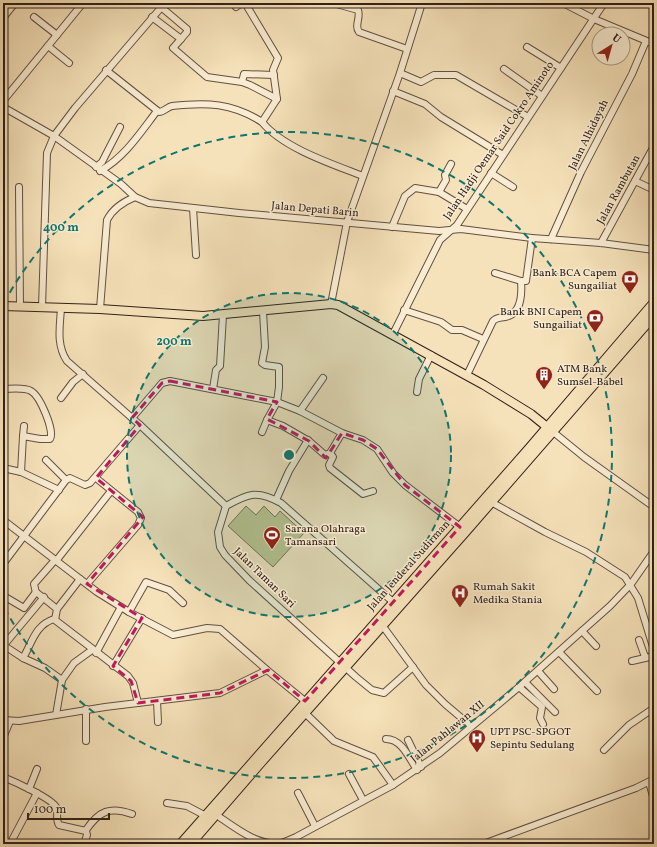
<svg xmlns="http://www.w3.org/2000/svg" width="657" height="847" font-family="Vollkorn,serif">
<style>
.pitch{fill:#c2c28c;stroke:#797152}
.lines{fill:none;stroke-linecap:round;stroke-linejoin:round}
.minor-casing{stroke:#625041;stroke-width:8}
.major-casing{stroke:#302019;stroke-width:10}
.highway-casing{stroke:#302019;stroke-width:11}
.minor{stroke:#f9ecd2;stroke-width:6}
.major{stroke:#f6e2ba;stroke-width:8}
.highway{stroke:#f6e2ba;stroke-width:9}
.marked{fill:none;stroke:#c2185b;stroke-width:3;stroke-dasharray:8 5;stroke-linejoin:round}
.ring{fill:none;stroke:#0f766e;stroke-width:2;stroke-dasharray:7 5}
.labels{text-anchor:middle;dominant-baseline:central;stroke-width:3;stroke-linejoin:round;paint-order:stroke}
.street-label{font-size:11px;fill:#302019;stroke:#f9ecd2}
.poi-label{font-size:11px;fill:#302019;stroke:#f9ecd2;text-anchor:start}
.centre{fill:#0f766e;stroke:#f9ecd2;stroke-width:2}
.ring-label{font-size:12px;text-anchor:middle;font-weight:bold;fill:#0f766e;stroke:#f9ecd2;stroke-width:3;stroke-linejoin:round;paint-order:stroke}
</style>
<rect width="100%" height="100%" fill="#f6e2ba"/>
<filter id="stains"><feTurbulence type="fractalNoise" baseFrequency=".005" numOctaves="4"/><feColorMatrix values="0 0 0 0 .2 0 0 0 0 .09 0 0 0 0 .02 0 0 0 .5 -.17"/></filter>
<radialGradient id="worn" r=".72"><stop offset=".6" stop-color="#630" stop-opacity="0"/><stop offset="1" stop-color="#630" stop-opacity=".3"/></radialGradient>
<path class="pitch" d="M246,506L256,515L264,506L275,517L280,511L304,533L273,567L228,526Z"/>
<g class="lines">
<defs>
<g id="minor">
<path d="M233,3L236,7L242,3"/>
<path d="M333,3L358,10C361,17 354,26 359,32L407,49"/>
<path d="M563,3L594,19L654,44"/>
<path d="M161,7L187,29V32L181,39"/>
<path d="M34,17L57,35"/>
<path d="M152,17L181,39L173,48L207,77L242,82L244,74L274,75"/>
<path d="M3,18L15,3"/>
<path d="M48,46L69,63"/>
<path d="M527,47L561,68"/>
<path d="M504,69L542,96"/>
<path d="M106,70L159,112C164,112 167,107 172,106C207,102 232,103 262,122L277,99L273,70L278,58L245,3"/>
<path d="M400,73L421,82L434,75H456L528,117"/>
<path d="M242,82L250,85L277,99"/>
<path d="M393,91L425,104L441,117L503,155"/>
<path d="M3,101L83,3"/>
<path d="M3,107L54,136L121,184L135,197L149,203L239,213L439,231L461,229L532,238L601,243L654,250"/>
<path d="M262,122C283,148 332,164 363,176"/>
<path d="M96,167L102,162L120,127"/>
<path d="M100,171C125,157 140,133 157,111"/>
<path d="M491,173L513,187"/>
<path d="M635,181L654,190"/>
<path d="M19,187L20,307"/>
<path d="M439,192L446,180L445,175L451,164"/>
<path d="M193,208L196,255"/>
<path d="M392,227L405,196L415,188L439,192L467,209"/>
<path d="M551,239L581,172L632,74L646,41"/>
<path d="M601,243L654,146"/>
<path d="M495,273L521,281H526L532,238"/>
<path d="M331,304L347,222L400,73L422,3"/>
<path d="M42,307L47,153L54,136L75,108L165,3"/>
<path d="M61,308C60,326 56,345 67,361L140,425L226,506"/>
<path d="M100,309L107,220C113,208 123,202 135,197"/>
<path d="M404,310L441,322L452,330H462L483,339"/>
<path d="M263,311L265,347L262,363L265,365L279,367V387L277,402L267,420L283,426L309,441L325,455L330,453L342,433"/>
<path d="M393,334L440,240L457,225L604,3"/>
<path d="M467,375L493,321C497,317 500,318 505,317C522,314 522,294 521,281"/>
<path d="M3,389C11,389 24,387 31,391C40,396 55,431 50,439H40L23,436L21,472"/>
<path d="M213,389L216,370L220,366L223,315"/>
<path d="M417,392L419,379L431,355"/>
<path d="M61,398L73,382L83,374"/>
<path d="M300,411L323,378"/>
<path d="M132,418L162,383L170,381L277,402L300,411L342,433L363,440L377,449L393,473L405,485L460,527"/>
<path d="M552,431L584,457L654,507"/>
<path d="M262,432L267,420"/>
<path d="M23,436L24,426"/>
<path d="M330,453L333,457L329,465L330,468L363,494L373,491"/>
<path d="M46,460L66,480"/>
<path d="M3,468L21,472L59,490"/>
<path d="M276,500L289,471L308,440"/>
<path d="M491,502L545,532L586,552L625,577L638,598L654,650"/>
<path d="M3,520L97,592L129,612L173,635L207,628L220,629L267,670"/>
<path d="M56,561L111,491"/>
<path d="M3,564L66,480L70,478L85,485L90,483L140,425"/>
<path d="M87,584L138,525L141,518L138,512L96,478"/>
<path d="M36,593L34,584L55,560"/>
<path d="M7,598L24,608L36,592L57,609L55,620L128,676L133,683L138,703"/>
<path d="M393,602L281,503C258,490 249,493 226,506L218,532L220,547L225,555L249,580L356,677L372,690L384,693L413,667"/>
<path d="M57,609L80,579"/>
<path d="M129,612L146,582L169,590L183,603"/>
<path d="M382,625L426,685L445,704L471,726"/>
<path d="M582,631L596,646"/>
<path d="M639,640L645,657"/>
<path d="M3,645L23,658C32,643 35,625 54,619"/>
<path d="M4,645L44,597"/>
<path d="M559,652L597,691"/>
<path d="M96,653L121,607"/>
<path d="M23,658L45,668L62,680"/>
<path d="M632,661L654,656"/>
<path d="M113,666L142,618"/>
<path d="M538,671L554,689"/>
<path d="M525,682L555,712"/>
<path d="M519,687L542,707L540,718L543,724"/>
<path d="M157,701L158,722"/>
<path d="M305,713L334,741L373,757L393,785"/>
<path d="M56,715L62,680L74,663L92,650"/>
<path d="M3,720L19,721L105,707L220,693L267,670L305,701"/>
<path d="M3,738L10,721"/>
<path d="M386,739C402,739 409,758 417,770"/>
<path d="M408,740L421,767"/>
<path d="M86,741V709"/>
<path d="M604,750L629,725L654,708"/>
<path d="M349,774L363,800"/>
<path d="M3,777C13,781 51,798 56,807C59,813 55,819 59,825L86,831L87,835L84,844"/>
<path d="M649,782L654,800"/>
<path d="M29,789L37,769"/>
<path d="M298,793L315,826"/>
<path d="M167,803L187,806L206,816"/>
<path d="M215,814C233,826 258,847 281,843C286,842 291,839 296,837L393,785L440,753L519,687L610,606L631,584L654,551"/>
<path d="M86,830C99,811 110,806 132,814"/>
<path d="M10,844L37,793"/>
<path d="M483,844L636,788L654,779"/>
</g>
<path id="major" d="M3,306L100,309L203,316L331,304L338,305L484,385L531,414L552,431"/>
<g id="highway">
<path d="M181,844L529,449L654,303"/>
<path d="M190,844L261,762L465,532L654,315"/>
</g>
</defs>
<use href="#minor" class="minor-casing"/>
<use href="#major" class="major-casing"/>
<use href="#highway" class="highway-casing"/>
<use href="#minor" class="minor"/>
<use href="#major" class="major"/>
<use href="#highway" class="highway"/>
</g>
<path class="marked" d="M170,381L277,402L267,419L309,441L326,458L342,433L363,440L377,449L405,485L460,527L305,701L268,670L220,693L138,703L131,681L113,666L142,618L87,584L143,517L96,478L140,425L132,418L162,383Z"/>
<circle cx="289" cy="455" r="162" fill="#0f766e" fill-opacity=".12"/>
<g class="ring">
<circle cx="289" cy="455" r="162"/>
<path d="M4 303A323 323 0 1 1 4 607"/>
</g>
<defs>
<symbol id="bank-pin" viewBox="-11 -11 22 30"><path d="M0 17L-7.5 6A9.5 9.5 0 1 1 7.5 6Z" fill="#8f2418" stroke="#f9ecd2"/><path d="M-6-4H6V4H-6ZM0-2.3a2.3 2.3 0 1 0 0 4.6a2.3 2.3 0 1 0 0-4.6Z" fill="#fff"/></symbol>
<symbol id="building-pin" viewBox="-11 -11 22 30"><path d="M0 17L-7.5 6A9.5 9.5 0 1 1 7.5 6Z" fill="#8f2418" stroke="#f9ecd2"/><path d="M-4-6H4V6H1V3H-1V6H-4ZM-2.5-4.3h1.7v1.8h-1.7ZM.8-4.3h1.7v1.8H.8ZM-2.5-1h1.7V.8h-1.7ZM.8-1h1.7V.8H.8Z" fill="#fff"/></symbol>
<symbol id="stadium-pin" viewBox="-11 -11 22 30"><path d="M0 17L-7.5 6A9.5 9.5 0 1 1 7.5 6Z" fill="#8f2418" stroke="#f9ecd2"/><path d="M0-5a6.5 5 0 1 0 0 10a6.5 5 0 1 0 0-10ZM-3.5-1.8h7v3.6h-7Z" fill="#fff"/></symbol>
<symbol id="hospital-pin" viewBox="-11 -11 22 30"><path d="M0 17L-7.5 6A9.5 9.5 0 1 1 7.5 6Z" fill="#8f2418" stroke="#f9ecd2"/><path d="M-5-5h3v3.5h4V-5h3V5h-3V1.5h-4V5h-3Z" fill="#fff"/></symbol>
</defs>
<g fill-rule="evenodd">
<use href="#bank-pin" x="620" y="269" width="20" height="27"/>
<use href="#bank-pin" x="585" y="308" width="20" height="27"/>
<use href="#building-pin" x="534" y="365" width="20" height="27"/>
<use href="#stadium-pin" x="262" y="525" width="20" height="27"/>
<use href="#hospital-pin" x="450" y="583" width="20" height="27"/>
<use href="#hospital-pin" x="467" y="728" width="20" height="27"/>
</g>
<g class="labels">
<g class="street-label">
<text transform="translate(589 135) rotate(-64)">Jalan Alhidayah</text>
<text transform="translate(499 141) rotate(-56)">Jalan Hadji Oemar Said Cokro Aminoto</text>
<text transform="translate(619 190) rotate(-61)">Jalan Rambutan</text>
<text transform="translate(315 210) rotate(5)">Jalan Depati Barin</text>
<text transform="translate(409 566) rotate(-48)">Jalan Jenderal Sudirman</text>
<text transform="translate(264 578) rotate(44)">Jalan Taman Sari</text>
<text transform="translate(448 732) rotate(-39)">Jalan Pahlawan XII</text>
</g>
<g class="poi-label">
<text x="617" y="273" text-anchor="end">Bank BCA Capem<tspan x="617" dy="13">Sungailiat</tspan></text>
<text x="582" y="312" text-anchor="end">Bank BNI Capem<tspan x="582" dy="13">Sungailiat</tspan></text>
<text x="557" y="369">ATM Bank<tspan x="557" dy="13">Sumsel-Babel</tspan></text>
<text x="285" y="529">Sarana Olahraga<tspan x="285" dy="13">Tamansari</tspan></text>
<text x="473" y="587">Rumah Sakit<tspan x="473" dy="13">Medika Stania</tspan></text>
<text x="490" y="732">UPT PSC-SPGOT<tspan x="490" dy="13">Sepintu Sedulang</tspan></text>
</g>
</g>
<circle cx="289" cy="455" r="6" class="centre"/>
<g class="ring-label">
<text x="61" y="231">400 m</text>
<text x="174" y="345">200 m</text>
</g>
<rect width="657" height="847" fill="none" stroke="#f6e2ba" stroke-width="16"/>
<rect x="4" y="4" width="649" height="839" fill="none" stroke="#302019" stroke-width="2"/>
<rect x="8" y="8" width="641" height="831" fill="none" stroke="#302019"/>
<g transform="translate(611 46) rotate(37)"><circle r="19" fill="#f9ecd2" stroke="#a99a88"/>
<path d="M0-3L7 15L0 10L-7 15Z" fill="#8f2418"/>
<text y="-6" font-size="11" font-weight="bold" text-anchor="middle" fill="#302019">U</text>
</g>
<path d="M28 813v6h81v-6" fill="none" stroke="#302019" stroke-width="2"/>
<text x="34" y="813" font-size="12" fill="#302019" stroke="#f9ecd2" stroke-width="3" paint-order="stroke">100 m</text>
<rect width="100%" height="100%" filter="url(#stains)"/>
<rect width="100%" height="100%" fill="url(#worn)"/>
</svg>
